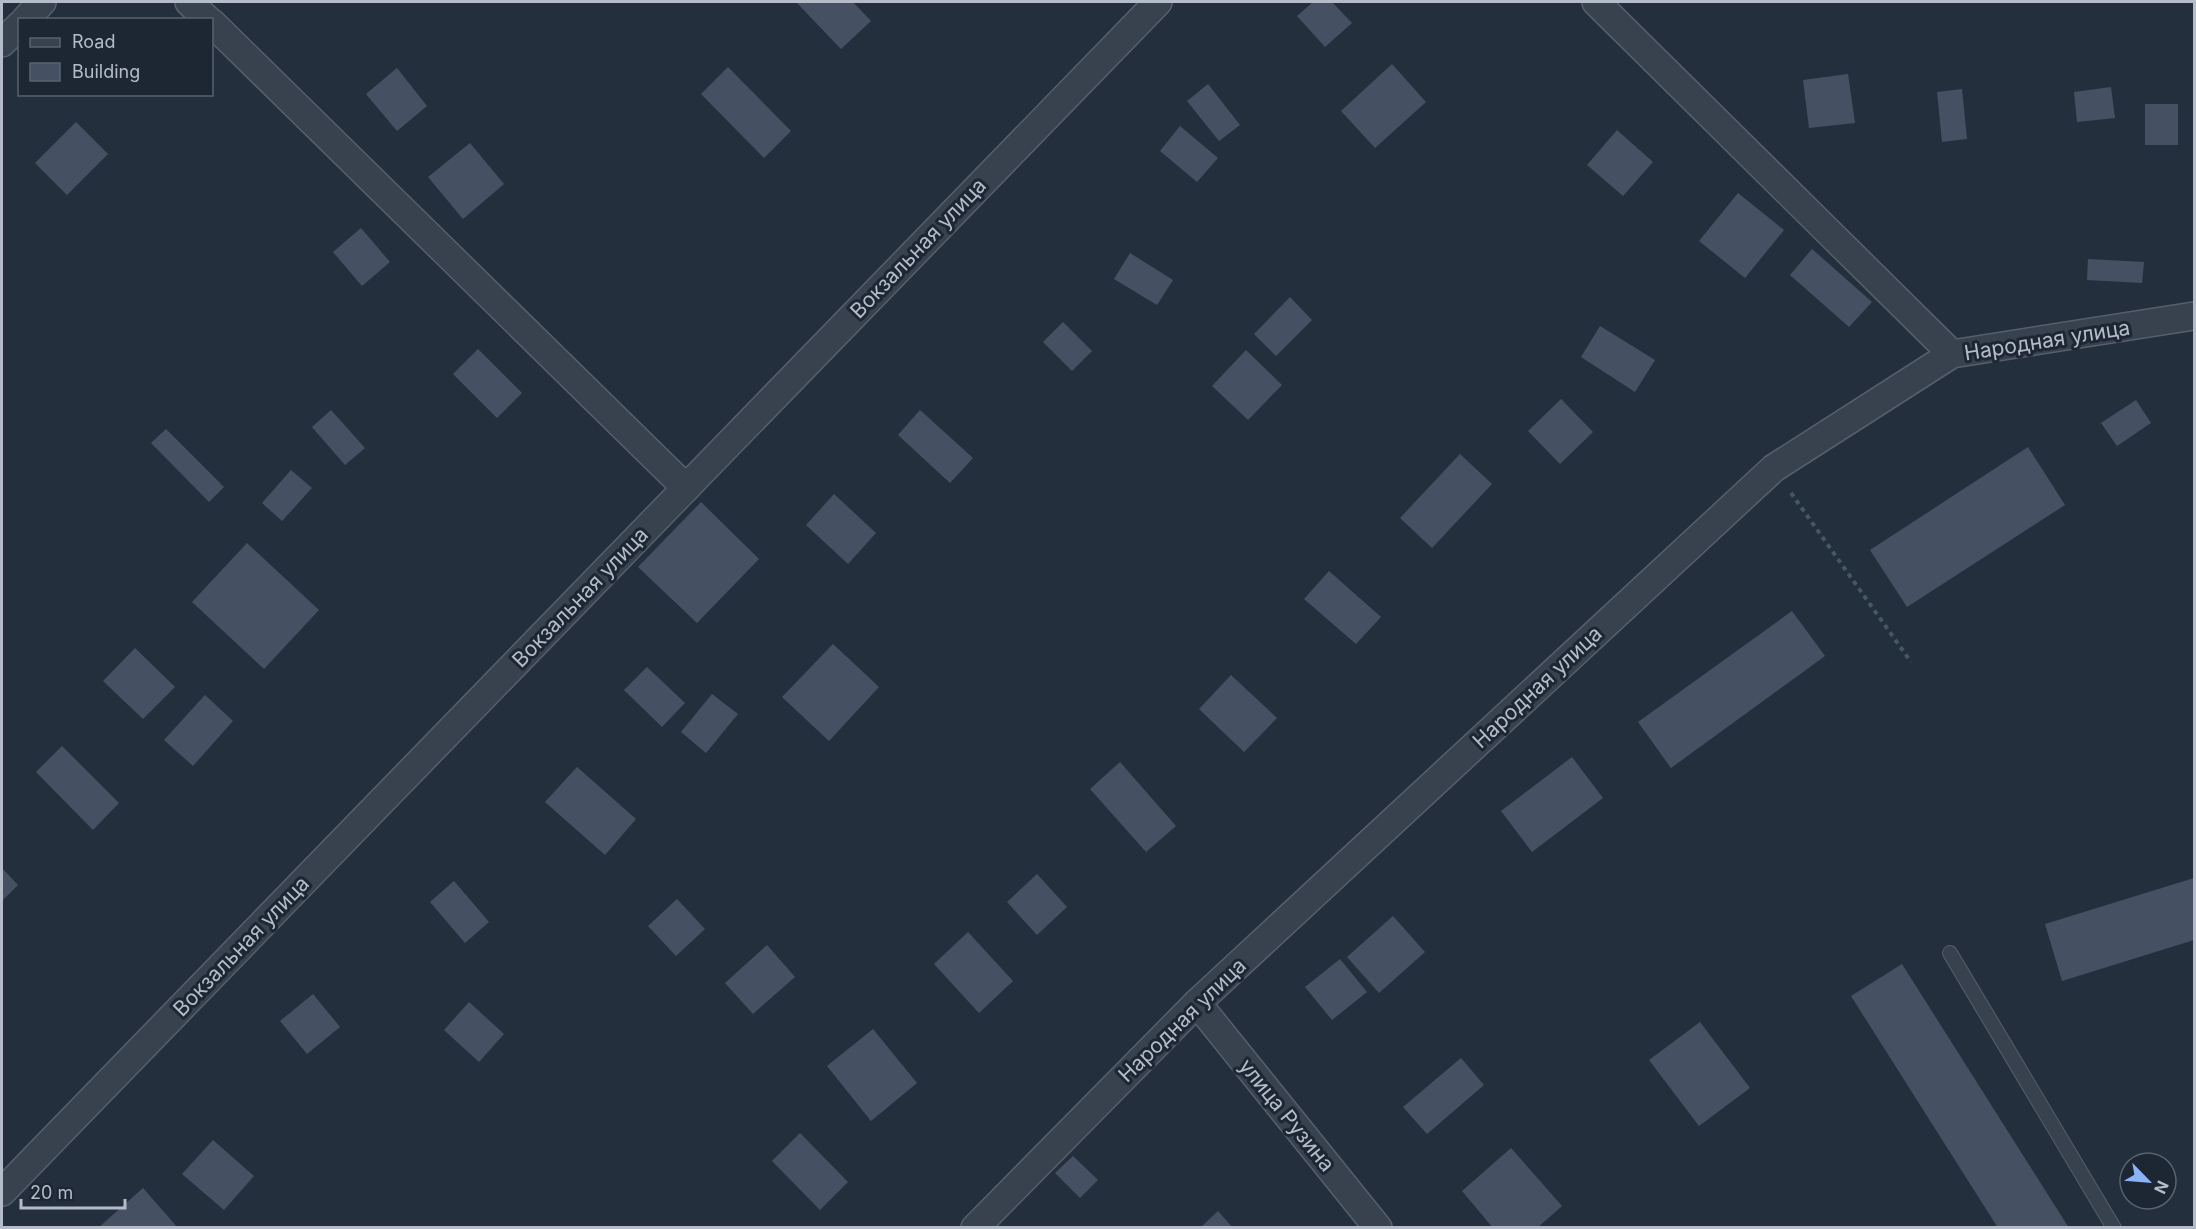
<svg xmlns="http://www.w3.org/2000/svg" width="2196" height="1229" font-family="Inter,sans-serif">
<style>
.building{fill:#455162}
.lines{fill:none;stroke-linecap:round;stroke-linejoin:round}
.lane-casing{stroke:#565f6c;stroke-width:16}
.street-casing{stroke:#565f6c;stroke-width:30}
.path{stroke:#44595c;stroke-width:4;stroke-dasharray:4.5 4.5;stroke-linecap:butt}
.lane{stroke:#38414e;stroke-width:14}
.street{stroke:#38414e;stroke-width:27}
.labels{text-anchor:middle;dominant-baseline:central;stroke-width:6;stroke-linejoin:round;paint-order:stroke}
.street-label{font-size:21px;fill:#b4bcc9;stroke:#1d2633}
</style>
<rect width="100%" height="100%" fill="#242f3e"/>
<g class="building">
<path d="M796,2H853L871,21L841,49Z"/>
<path d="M1313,2H1332L1352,23L1325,47L1297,16Z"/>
<path d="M1392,64L1426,102L1375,148L1341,111Z"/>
<path d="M728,67L791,131L764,158L701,94Z"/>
<path d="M397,68L427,106L397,131L366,94Z"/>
<path d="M1848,74L1855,123L1809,128L1803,80Z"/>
<path d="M1208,84L1240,125L1219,141L1187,101Z"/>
<path d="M2111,87L2115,118L2077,122L2074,92Z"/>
<path d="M1962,89L1967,139L1942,142L1937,92Z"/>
<rect x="2145" y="104" width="33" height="41"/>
<path d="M76,122L108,154L67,195L35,163Z"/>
<path d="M1180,126L1218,158L1197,182L1160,151Z"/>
<path d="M1617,130L1653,162L1623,196L1587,165Z"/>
<path d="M470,143L504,184L463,219L428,177Z"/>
<path d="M1738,193L1784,230L1745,278L1699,241Z"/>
<path d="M361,228L390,262L362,286L333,252Z"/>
<path d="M1812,249L1872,302L1849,327L1790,275Z"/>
<path d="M1130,253L1173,280L1157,305L1114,279Z"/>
<path d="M2088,259L2144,262L2142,283L2087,280Z"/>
<path d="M1290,297L1312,320L1276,356L1254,334Z"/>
<path d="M1063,322L1092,351L1072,371L1043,342Z"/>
<path d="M1600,326L1655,360L1635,392L1581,357Z"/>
<path d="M478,349L522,393L497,418L453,374Z"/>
<path d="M1246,350L1282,385L1248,420L1212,386Z"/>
<path d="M1561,399L1593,432L1560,464L1528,431Z"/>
<path d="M2136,400L2151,423L2117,446L2101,423Z"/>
<path d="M331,410L365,448L345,465L312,427Z"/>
<path d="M920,410L973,458L950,483L898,435Z"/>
<path d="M166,429L224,487L209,502L151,443Z"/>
<path d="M2028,447L2065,505L1907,607L1870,550Z"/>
<path d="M1460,454L1492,484L1432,548L1400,518Z"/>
<path d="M291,470L312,488L282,521L262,503Z"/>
<path d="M834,494L876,533L848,564L806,525Z"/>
<path d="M701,502L759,559L697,623L638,567Z"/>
<path d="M247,543L319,610L264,669L192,602Z"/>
<path d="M1329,571L1381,617L1356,644L1304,599Z"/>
<path d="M1792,611L1825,656L1671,768L1638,722Z"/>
<path d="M833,644L879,687L829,741L782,697Z"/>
<path d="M135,648L175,687L143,719L103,681Z"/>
<path d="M647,667L685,703L662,727L624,690Z"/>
<path d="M1231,675L1277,718L1244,752L1199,709Z"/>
<path d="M712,694L738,714L706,753L681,732Z"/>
<path d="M205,695L233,721L193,766L164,740Z"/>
<path d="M62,746L119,803L93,830L36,772Z"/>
<path d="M1572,757L1603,798L1532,852L1501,811Z"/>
<path d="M1120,762L1176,826L1146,852L1090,789Z"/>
<path d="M577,767L636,819L605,855L545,802Z"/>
<path d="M2,868L18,885L2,901Z"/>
<path d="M1037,874L1067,907L1037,935L1007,902Z"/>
<path d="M2194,878V940L2062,981L2045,924Z"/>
<path d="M454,881L489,922L465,943L430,902Z"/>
<path d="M677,899L705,929L676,956L648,926Z"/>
<path d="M1393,916L1425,952L1379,993L1347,957Z"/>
<path d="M968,932L1013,981L979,1013L934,964Z"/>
<path d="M767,945L795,977L753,1014L725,983Z"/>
<path d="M1340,959L1367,992L1332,1020L1305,987Z"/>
<path d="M1902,964L2069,1228H1998L1851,996Z"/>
<path d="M313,994L340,1027L307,1054L280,1021Z"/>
<path d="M469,1002L504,1034L479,1062L444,1030Z"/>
<path d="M1700,1022L1750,1088L1699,1126L1649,1060Z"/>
<path d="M873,1029L917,1083L871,1121L827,1066Z"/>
<path d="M1461,1058L1484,1085L1427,1134L1403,1107Z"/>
<path d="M800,1133L848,1182L820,1210L772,1161Z"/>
<path d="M213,1140L254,1176L224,1210L182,1174Z"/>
<path d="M1511,1148L1562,1206L1537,1228H1493L1462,1191Z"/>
<path d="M1073,1156L1098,1180L1080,1198L1055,1173Z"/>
<path d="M143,1188L178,1228H98Z"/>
<path d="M1218,1211L1233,1228H1200Z"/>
</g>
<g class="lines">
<defs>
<path id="lane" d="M1950,953L2114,1228"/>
<g id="street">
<path d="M189,2L208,20"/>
<path d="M1596,2L1952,354"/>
<path d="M25,20L42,2"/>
<path d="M212,23L686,488"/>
<path d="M2,43L20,25"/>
<path d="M1197,1003L1378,1228"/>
<path d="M2,1192L1158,2"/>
<path d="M975,1228L1197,1003L1774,468L1952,354L2194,316"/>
</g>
</defs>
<use href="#lane" class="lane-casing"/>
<use href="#street" class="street-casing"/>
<path class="path" d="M1791,493L1911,662"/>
<use href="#lane" class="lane"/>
<use href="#street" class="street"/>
</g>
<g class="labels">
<g class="street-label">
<text transform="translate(918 248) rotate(-46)">Вокзальная улица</text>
<text transform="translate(2047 340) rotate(-9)">Народная улица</text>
<text transform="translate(580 597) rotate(-46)">Вокзальная улица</text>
<text transform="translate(1537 687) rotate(-43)">Народная улица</text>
<text transform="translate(241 946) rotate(-46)">Вокзальная улица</text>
<text transform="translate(1182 1020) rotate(-44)">Народная улица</text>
<text transform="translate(1287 1115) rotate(51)">улица Рузина</text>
</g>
</g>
<rect width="2196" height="1229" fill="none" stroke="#b4bcc9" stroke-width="6"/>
<rect x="18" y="18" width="195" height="78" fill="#1d2633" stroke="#59626f" stroke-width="1.5"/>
<rect x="30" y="38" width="30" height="9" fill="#38414e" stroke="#59626f" stroke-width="1.5"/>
<text x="72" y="48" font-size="18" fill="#b4bcc9">Road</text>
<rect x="30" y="63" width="30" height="18" fill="#455162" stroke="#59626f" stroke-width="1.5"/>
<text x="72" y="78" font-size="18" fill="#b4bcc9">Building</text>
<g transform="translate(2148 1181) rotate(115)"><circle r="28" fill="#1d2633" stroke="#59626f" stroke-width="1.5"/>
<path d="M0-4.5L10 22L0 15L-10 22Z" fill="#8ab4f8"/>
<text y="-9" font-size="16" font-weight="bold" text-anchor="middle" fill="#b4bcc9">N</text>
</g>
<path d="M21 1199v9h104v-9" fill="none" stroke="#b4bcc9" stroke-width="3"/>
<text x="30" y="1199" font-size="18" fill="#b4bcc9" stroke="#1d2633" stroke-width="4.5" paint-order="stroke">20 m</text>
</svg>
